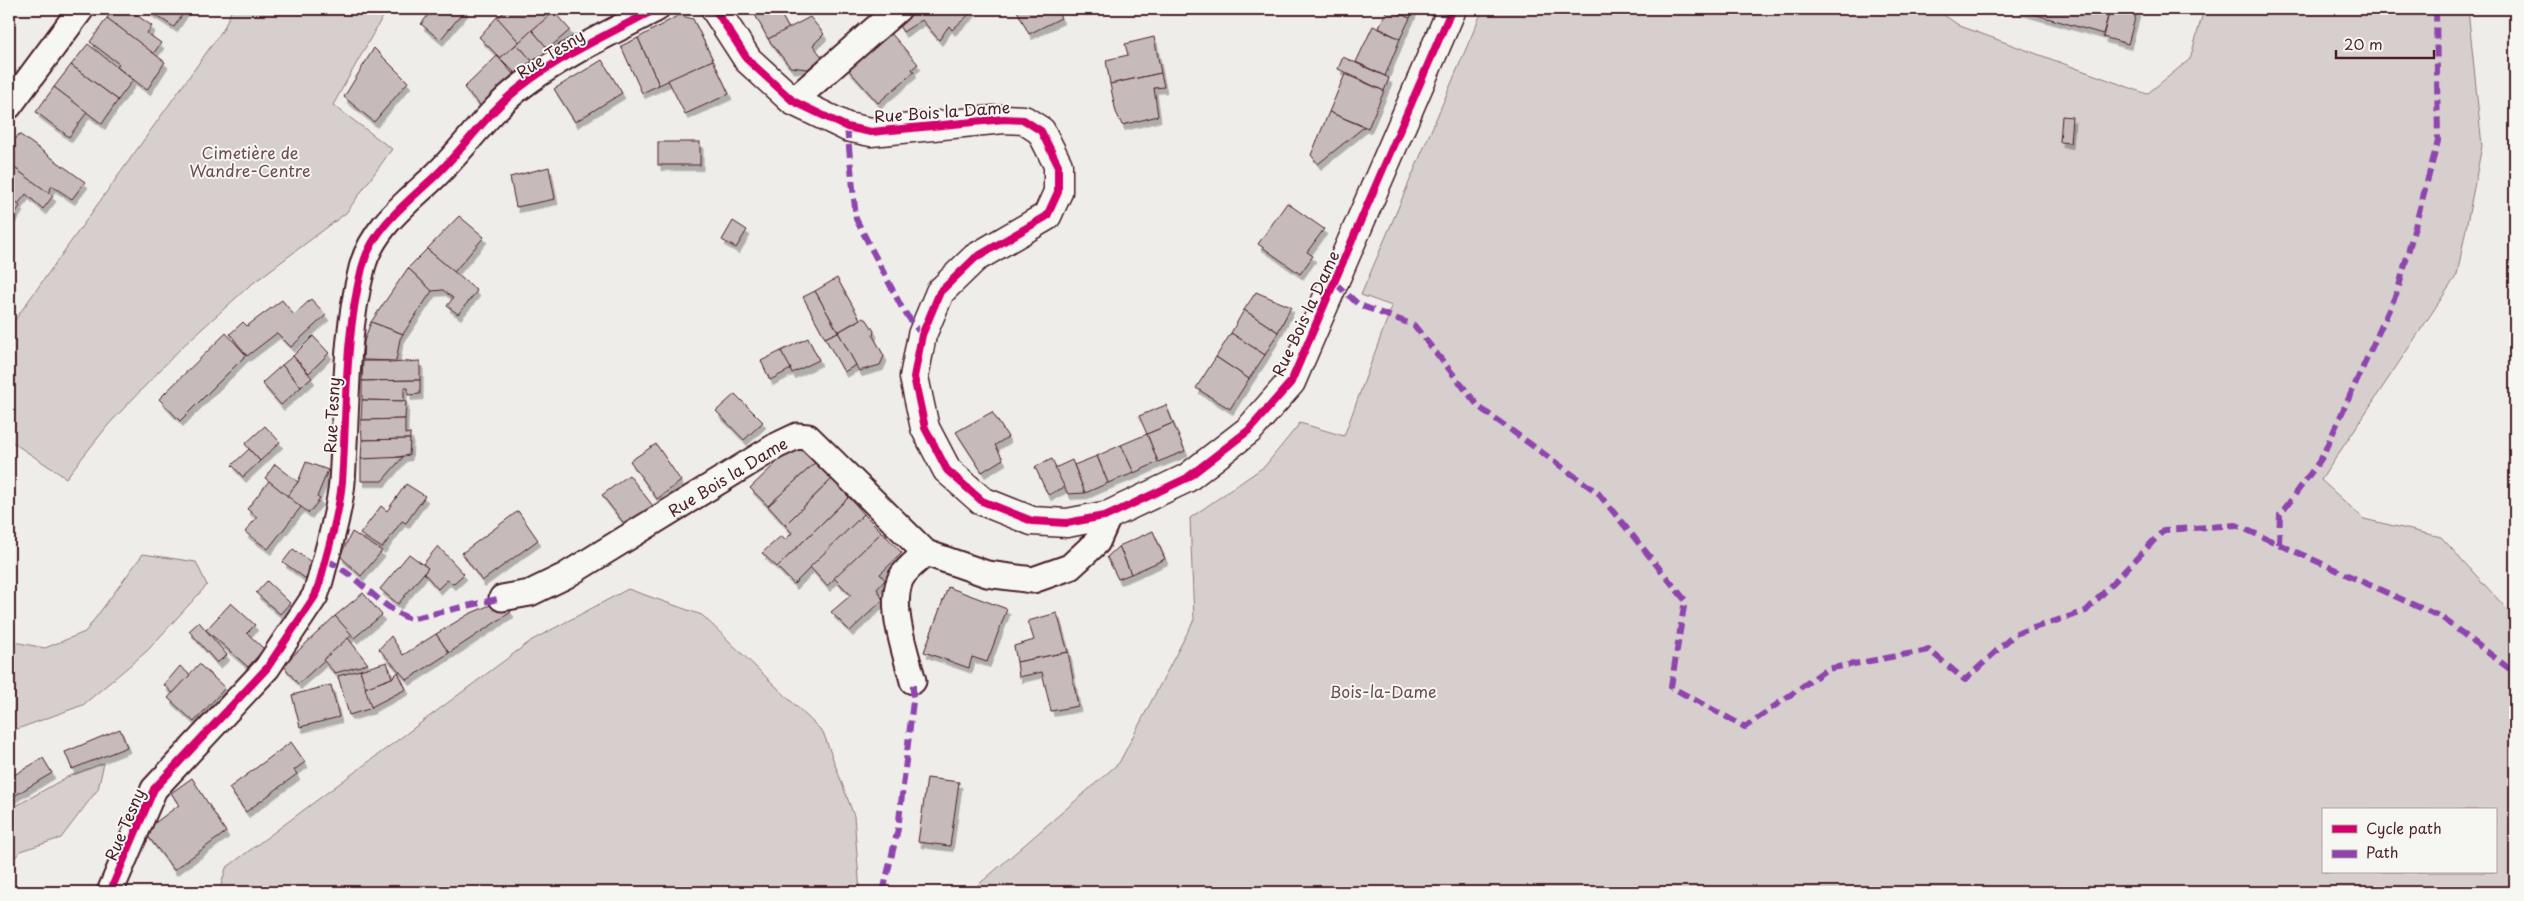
<svg xmlns="http://www.w3.org/2000/svg" width="2524" height="901" font-family="'Playpen Sans',sans-serif">
<style>
.green{fill:#d7cfce;stroke:#90777c;fill-rule:evenodd}
.building{fill:#c6babb;stroke:#4a1f2b;filter:url(#shadow)}
.lines{fill:none;stroke-linecap:round;stroke-linejoin:round}
.street-casing{stroke:#4a1f2b;stroke-width:29}
.secondary-casing{stroke:#4a1f2b;stroke-width:31}
.street{stroke:#f6f6f2;stroke-width:25}
.secondary{stroke:#f6f6f2;stroke-width:28}
.quiet{stroke:#8e44ad;stroke-width:6;stroke-dasharray:12 6;stroke-linecap:butt}
.cycleway-casing{stroke:#f6f6f2;stroke-width:11}
.cycleway{stroke:#d6006c;stroke-width:8}
.labels{text-anchor:middle;dominant-baseline:central;stroke-width:4;stroke-linejoin:round;paint-order:stroke}
.street-label{font-size:16px;fill:#4a1f2b;stroke:#f6f6f2}
.park-label{font-size:16px;fill:#6d4b54;stroke:#f6f6f2}
</style>
<defs>
<filter id="shadow"><feDropShadow dx="3" dy="5.5" stdDeviation="0" flood-color="#0004"/></filter>
</defs>
<rect width="100%" height="100%" fill="#efedea"/>
<filter id="ink" filterUnits="userSpaceOnUse"><feTurbulence type="fractalNoise" baseFrequency=".02" numOctaves="2"/><feDisplacementMap in="SourceGraphic" scale="10" xChannelSelector="R" yChannelSelector="G"/><feConvolveMatrix kernelMatrix="1 2 1 2 8 2 1 2 1" color-interpolation-filters="sRGB"/></filter>
<g filter="url(#ink)">
<g class="green">
<path d="M232,9H387L333,105L392,149L346,213L248,287L182,347L109,424L66,478L9,440V328L224,28Z"/>
<path d="M1483,9H1935L1960,26L2147,94L2190,59L2204,9H2468L2482,146L2457,275L2321,480L2364,519L2441,537L2515,618V892H970L1119,763L1194,620L1190,518L1265,466L1300,423L1344,436L1392,306L1361,295ZM2323,810H2495V872H2323Z"/>
<path d="M143,554L196,562L207,585L147,651L83,705L9,732V641L45,648L85,632Z"/>
<path d="M628,589L702,615L823,732L854,816L860,892H219L226,868L532,640Z"/>
<path d="M104,763L98,789L61,838L20,851L9,866V810L67,777Z"/>
</g>
<g class="building">
<path d="M115,9H128L152,26L147,33L161,43L153,54L107,18Z"/>
<path d="M146,9H186L174,27Z"/>
<path d="M433,9H466L440,40L421,24Z"/>
<path d="M508,9H551L554,12L519,42L497,18Z"/>
<path d="M752,9H778L789,29L768,39Z"/>
<path d="M915,9H975L952,30L949,26L939,40L922,20L903,32L898,24Z"/>
<path d="M1016,9H1056L1061,18L1029,34Z"/>
<path d="M1387,9L1410,18L1400,39L1379,28Z"/>
<path d="M1390,9H1414L1410,18Z"/>
<path d="M2016,9H2110L2103,34Z"/>
<path d="M2110,9L2137,11L2128,44L2103,37Z"/>
<path d="M554,12L570,30L548,49L532,30Z"/>
<path d="M679,15L693,19L713,60L659,85L638,38Z"/>
<path d="M497,17L519,42L500,58L479,37Z"/>
<path d="M810,17L824,34L813,45L822,57L808,69L790,67L768,39Z"/>
<path d="M107,18L165,62L147,90L117,67L119,64L90,42Z"/>
<path d="M1373,26L1400,39L1385,76L1356,62Z"/>
<path d="M532,30L549,50L534,63L517,44Z"/>
<path d="M889,31L918,64L912,69L914,72L878,103L846,67Z"/>
<path d="M1154,37L1161,73L1110,84L1106,60L1128,55L1125,44Z"/>
<path d="M638,38L659,85L642,93L621,46Z"/>
<path d="M88,44L133,80L118,100L71,65Z"/>
<path d="M517,44L534,63L517,75L500,58Z"/>
<path d="M374,48L408,82L374,122L344,97Z"/>
<path d="M497,56L513,74L481,106L464,88Z"/>
<path d="M1343,57L1389,78L1384,91L1338,69Z"/>
<path d="M602,60L622,93L575,122L554,89Z"/>
<path d="M713,60L729,94L685,114L668,80Z"/>
<path d="M71,65L118,100L102,124L54,87Z"/>
<path d="M1161,73L1164,87L1154,88L1158,116L1122,125L1116,112L1110,84Z"/>
<path d="M1345,74L1384,91L1368,128L1329,112Z"/>
<path d="M54,87L87,112L69,137L36,112Z"/>
<path d="M1329,112L1364,127L1318,164L1311,155Z"/>
<path d="M2062,116L2072,117L2070,143L2060,142Z"/>
<path d="M19,134L85,182L72,199L52,186L48,193L9,164V148Z"/>
<rect x="658" y="142" width="42" height="23"/>
<path d="M9,164L53,196L43,209L26,194L18,204L9,197Z"/>
<path d="M549,167L555,199L516,207L510,177Z"/>
<path d="M9,197L20,206L9,223Z"/>
<path d="M1287,203L1324,229L1307,252L1313,256L1300,274L1258,244Z"/>
<path d="M459,216L484,237L454,272L427,249Z"/>
<path d="M733,221L747,230L736,248L722,240Z"/>
<path d="M427,249L477,291L458,314L447,306L453,298L443,290L432,291L408,268Z"/>
<path d="M408,268L432,291L403,334L371,322Z"/>
<path d="M837,278L860,319L838,332L815,291Z"/>
<path d="M815,291L838,332L825,338L803,297Z"/>
<path d="M1256,292L1291,307L1278,332L1244,310Z"/>
<path d="M311,299L326,315L291,347L277,333L247,356L230,334L243,322L247,326L282,300L294,315Z"/>
<path d="M1244,310L1278,332L1265,355L1231,333Z"/>
<path d="M863,318L867,320L874,331L873,336L884,356L880,365L859,371L838,332Z"/>
<path d="M371,322L403,334L400,339L396,361L363,360L364,341Z"/>
<path d="M838,332L856,365L844,372L825,338Z"/>
<path d="M226,333L246,355L180,421L159,399Z"/>
<path d="M1231,333L1265,355L1249,379L1216,357Z"/>
<path d="M313,336L329,353L309,373L293,356Z"/>
<path d="M808,338L819,360L792,373L781,351Z"/>
<path d="M781,351L791,369L770,380L761,361Z"/>
<path d="M293,356L312,378L301,387L282,365Z"/>
<path d="M1216,357L1249,379L1230,409L1196,388Z"/>
<path d="M363,361H389V363L420,361V380L362,381Z"/>
<path d="M282,365L301,387L281,405L262,383Z"/>
<path d="M420,380V394L408,395V388H404V401L362,400V381Z"/>
<path d="M735,394L763,422L744,440L716,411Z"/>
<path d="M362,400L406,401L405,419L361,420Z"/>
<path d="M1166,405L1173,423L1147,434L1139,416Z"/>
<path d="M992,412L1008,437L995,445L1003,459L982,472L956,432Z"/>
<path d="M405,419V434L410,433V439L362,440L361,420Z"/>
<path d="M1173,423L1185,451L1158,462L1147,434Z"/>
<path d="M265,426L280,442L260,461L245,444Z"/>
<path d="M1147,434L1158,462L1134,473L1121,445Z"/>
<path d="M410,439L409,455L387,459H361L362,440Z"/>
<path d="M797,443L816,462L768,506L750,488Z"/>
<path d="M656,444L681,481L657,499L630,461Z"/>
<path d="M1121,445L1134,473L1108,483L1097,456Z"/>
<path d="M249,449L260,461L243,477L232,465Z"/>
<path d="M1097,456L1108,483L1085,493L1074,465Z"/>
<path d="M403,457L382,481H361V459Z"/>
<path d="M1052,459L1065,487L1048,495L1035,467Z"/>
<path d="M1072,460L1085,493L1068,494L1055,468Z"/>
<path d="M306,462L328,470L317,497L320,499L309,513L287,496L298,482Z"/>
<path d="M816,462L832,479L785,525L768,506Z"/>
<path d="M275,464L298,482L287,496L265,478Z"/>
<path d="M629,475L653,506L626,526L602,495Z"/>
<path d="M832,479L849,497L777,567L762,553L781,536L785,540L792,533L785,525Z"/>
<path d="M269,481L301,507L268,549L245,532L257,517L247,509Z"/>
<path d="M406,484L425,496L406,523L402,521L382,548L360,534L381,506L387,511Z"/>
<path d="M849,497L864,514L794,584L777,567Z"/>
<path d="M518,511L538,540L482,581L462,553Z"/>
<path d="M864,514L882,532L827,586L810,567Z"/>
<path d="M1153,531L1165,559L1131,574L1119,546Z"/>
<path d="M352,532L382,551L361,576L340,556Z"/>
<path d="M882,532L902,553L880,574L885,580L877,589L883,600L850,631L831,612L851,595L834,578Z"/>
<path d="M438,546L464,574L453,584L447,580L438,589L424,573L428,568L423,564Z"/>
<path d="M1119,546L1131,574L1118,579L1107,557Z"/>
<path d="M293,549L315,565L306,579L283,562Z"/>
<path d="M409,554L428,568L398,604L380,589Z"/>
<path d="M267,581L290,603L280,614L256,593Z"/>
<path d="M948,587L1007,609L987,662L972,657L969,668L924,652Z"/>
<path d="M363,593L382,615L354,638L335,616Z"/>
<path d="M502,600L511,612L449,653L436,634L469,614Z"/>
<path d="M231,603L255,625L247,633L264,649L248,667L206,630Z"/>
<path d="M1057,613L1068,652L1017,662L1014,646L1034,640L1028,621Z"/>
<path d="M335,616L352,635L298,684L283,665Z"/>
<path d="M199,622L227,655L217,663L189,631Z"/>
<path d="M436,634L449,653L407,680L379,649L391,636L403,655Z"/>
<path d="M348,638L368,664L335,673L323,660Z"/>
<path d="M1068,652L1078,706L1051,711L1042,672L1019,677L1017,662Z"/>
<path d="M387,662L392,678L365,688L360,670Z"/>
<path d="M199,664L225,688L194,722L168,698Z"/>
<path d="M180,666L190,675L173,693L164,685Z"/>
<path d="M360,670L372,708L349,715L338,676Z"/>
<path d="M398,672L406,689L371,707L365,688L392,678Z"/>
<path d="M331,685L339,717L300,727L292,695Z"/>
<path d="M120,729L127,747L72,769L65,752Z"/>
<path d="M291,742L305,762L294,770L297,774L246,812L229,788Z"/>
<path d="M43,758L52,773L9,799V778Z"/>
<path d="M192,778L226,832L174,870L144,831L179,805L171,793Z"/>
<path d="M927,778L959,782L950,846L918,842Z"/>
</g>
<g class="lines">
<defs>
<g id="street">
<path d="M793,101L898,9"/>
<path d="M9,106L81,9"/>
<path id="s1" d="M502,598L530,593L565,576L776,446L797,436L808,437L926,553L987,574L1033,580L1070,567L1097,542L1109,515"/>
<path d="M913,681C906,654 888,605 901,578C906,569 918,560 926,553"/>
<path d="M110,892L154,789L267,668L315,596L320,581C328,549 339,515 342,482C347,410 344,339 362,268C372,229 405,204 433,178C463,150 486,114 519,88C560,56 610,33 656,9"/>
</g>
<path id="secondary" d="M715,9L748,60L793,101L847,127L871,132L1004,119L1024,120L1041,131L1058,165V192L1047,216L975,258L940,292L922,335L914,377L925,428L947,470L982,501L1032,521L1067,523L1109,515L1187,478L1249,430L1291,382L1452,9"/>
</defs>
<use href="#street" class="street-casing"/>
<use href="#secondary" class="secondary-casing"/>
<use href="#street" class="street"/>
<use href="#secondary" class="secondary"/>
<g class="quiet">
<path d="M847,127L856,219L903,310L922,335"/>
<path d="M1335,283L1359,305L1414,325L1479,407L1598,493L1685,600L1671,687L1745,727L1827,669L1929,650L1965,680L2015,634L2086,611L2164,530L2236,525L2441,617L2515,673"/>
<path d="M2279,544L2280,515L2321,459L2398,290L2438,141L2436,9"/>
<path d="M326,560C357,574 378,606 410,619L502,598"/>
<path d="M883,892L898,829L913,701V681"/>
</g>
<defs>
<g id="cycleway">
<path d="M715,9L748,60L793,101L847,127L871,132L1004,119L1024,120L1041,131L1058,165V192L1047,216L975,258L940,292L922,335L914,377L925,428L947,470L982,501L1032,521L1067,523L1109,515L1187,478L1249,430L1291,382L1452,9"/>
<path d="M110,892L154,789L267,668L315,596L320,581C328,549 339,515 342,482C347,410 344,339 362,268C372,229 405,204 433,178C463,150 486,114 519,88C560,56 610,33 656,9"/>
</g>
</defs>
<use href="#cycleway" class="cycleway-casing"/>
<use href="#cycleway" class="cycleway"/>
</g>
</g>
<g class="labels">
<g class="street-label">
<text transform="translate(550 53) rotate(-32)">Rue Tesny</text>
<text transform="translate(942 111) rotate(-4)">Rue Bois la Dame</text>
<text transform="translate(1305 313) rotate(-65)">Rue Bois la Dame</text>
<text transform="translate(331 415) rotate(-87)">Rue Tesny</text>
<text stroke="none"><textPath href="#s1" startOffset="258">Rue Bois la Dame</textPath></text>
<text transform="translate(124 824) rotate(-67)">Rue Tesny</text>
</g>
<g class="park-label">
<text x="250" y="152">Cimetière de<tspan x="250" dy="18">Wandre-Centre</tspan></text>
<text x="1383" y="691">Bois-la-Dame</text>
</g>
</g>
<rect width="2524" height="901" fill="none" stroke="#f6f6f2" stroke-width="30"/>
<rect x="15" y="15" width="2494" height="871" fill="none" stroke="#4a1f2b" stroke-width="2" filter="url(#ink)"/>
<rect x="2322" y="808" width="175" height="65" fill="#f6f6f2" stroke="#b1a0a2"/>
<rect x="2332" y="825" width="25" height="8" fill="#d6006c" stroke="#b1a0a2"/>
<text x="2366" y="834" font-size="15" fill="#4a1f2b">Cycle path</text>
<rect x="2332" y="850" width="25" height="8" fill="#8e44ad" stroke="#b1a0a2"/>
<text x="2366" y="858" font-size="15" fill="#4a1f2b">Path</text>
<path d="M2336 50v8h98v-8" fill="none" stroke="#4a1f2b" stroke-width="2.5"/>
<text x="2344" y="50" font-size="15" fill="#4a1f2b" stroke="#f6f6f2" stroke-width="4" paint-order="stroke">20 m</text>
</svg>
